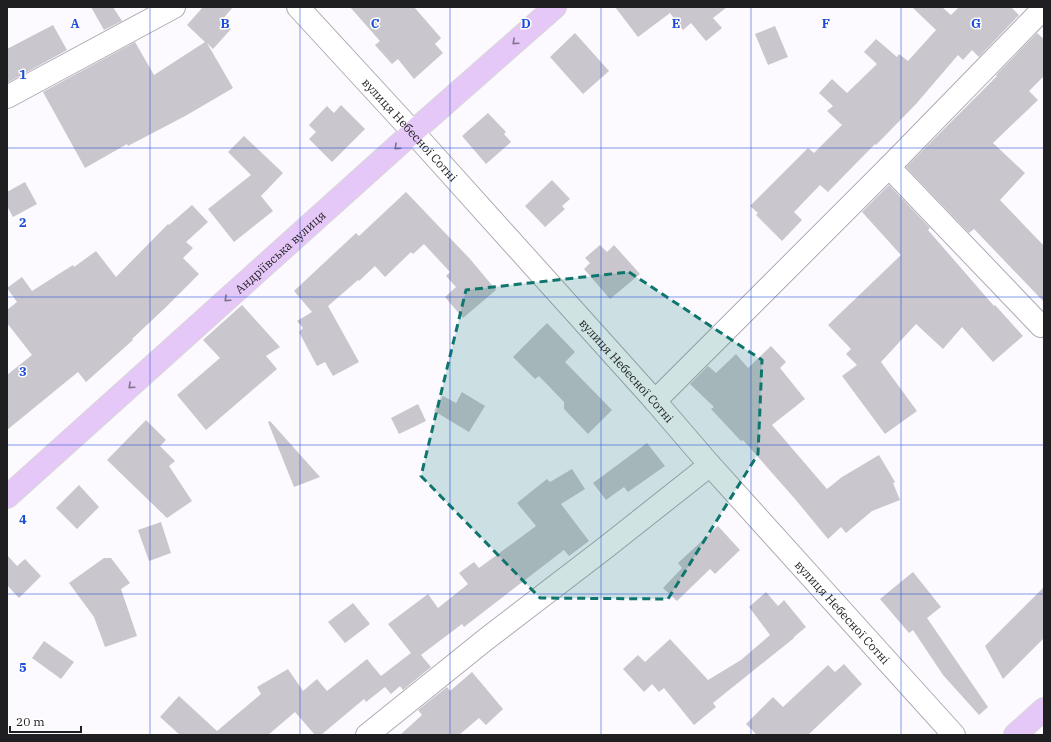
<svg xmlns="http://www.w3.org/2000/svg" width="1051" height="742" font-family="'IBM Plex Serif',serif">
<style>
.building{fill:#cac6cd}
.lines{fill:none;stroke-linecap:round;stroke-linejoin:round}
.street-casing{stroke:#afabb2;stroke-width:24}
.primary-casing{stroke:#d7d6d7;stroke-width:24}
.street{stroke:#fff;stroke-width:22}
.primary{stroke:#e5c8f8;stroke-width:22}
.oneway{stroke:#82738c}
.marked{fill:#0f766e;fill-opacity:0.2;stroke:#0f766e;stroke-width:3;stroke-dasharray:8 5;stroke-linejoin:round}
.grid{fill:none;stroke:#1d4ed8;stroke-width:1;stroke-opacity:0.55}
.labels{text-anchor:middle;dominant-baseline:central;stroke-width:3;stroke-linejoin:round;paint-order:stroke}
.street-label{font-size:12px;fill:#1f1e20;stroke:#fff}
.grid-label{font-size:13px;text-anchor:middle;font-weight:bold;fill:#1d4ed8;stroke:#fff;stroke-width:3;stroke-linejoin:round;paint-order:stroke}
</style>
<rect width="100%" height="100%" fill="#fcf9ff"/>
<g class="building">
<path d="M91,7H113L122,21L104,30Z"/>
<path d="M203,7H233L222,20L231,29L213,49L207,43L233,88L187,115L128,146L127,144L85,168L43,92L135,42L154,75L205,42L187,25Z"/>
<path d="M350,7H414L441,38L435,44L443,53L414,79L398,59L392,64L375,45L380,41Z"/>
<path d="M615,7H727L713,18L722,28L706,41L691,23L683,30L670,13L638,37Z"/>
<path d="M912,7H942L951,15L959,7H1011L1019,15L979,57L972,50L963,60L958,55L916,104L876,145L875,144L828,192L820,185L794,212L802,220L782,241L756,215L758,213L750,206L808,148L814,153L842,125L827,111L833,106L819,93L832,79L847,93L877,64L864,52L876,39L897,57L899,54L908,61L936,30Z"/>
<path d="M53,25L67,50L7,83V49Z"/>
<path d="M775,26L788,57L768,65L755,34Z"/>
<path d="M575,33L609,71L583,94L550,57Z"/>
<path d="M1037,33L1044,39V76L1029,91L1038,100L993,143L1025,173L1000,200L1044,246V302L974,229L969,233L906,167L997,76L996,75Z"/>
<path d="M341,105L365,129L332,162L309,139L316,132L309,125L327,106L334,113Z"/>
<path d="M488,113L506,132L504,134L511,142L486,164L462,136Z"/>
<path d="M244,136L283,173L261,196L273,211L234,242L208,209L251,175L228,152Z"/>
<path d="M552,180L570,199L562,206L565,209L545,227L525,206Z"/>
<path d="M25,182L37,204L13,217L7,206V192Z"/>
<path d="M889,185L930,228L928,230L994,306L995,305L1023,336L993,362L962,327L943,349L916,324L881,362L917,411L885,434L842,376L857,365L846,354L851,349L828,325L901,255L862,212Z"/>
<path d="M406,192L470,259L496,290L463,318L445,297L456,287L446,276L450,272L424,244L413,254L411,252L385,277L375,266L359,281L358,280L328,306L359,362L333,376L325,362L317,366L299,332L303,328L297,321L312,312L294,291L356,233L359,236Z"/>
<path d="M192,205L208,222L186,242L193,248L183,258L199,274L165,308L132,339L133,340L86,382L78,372L7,430V375L32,355L7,323V310L17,302L7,288L22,277L32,291L73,265L74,267L96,251L116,277L168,224L169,225Z"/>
<path d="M600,245L607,252L614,245L640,274L610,299L584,269L590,263L585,258Z"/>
<path d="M242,305L280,347L266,356L277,369L206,430L177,395L220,358L203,340Z"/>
<path d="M547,323L575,352L565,362L612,410L588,434L564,409V402L539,376L535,379L513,357Z"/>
<path d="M771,346L786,362L780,368L805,399L772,425L827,489L842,477L879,455L895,482L893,483L900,500L872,511L846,533L841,527L828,539L795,499L743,440L741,441L711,409L714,407L690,384L708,366L716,373L736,354L748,368Z"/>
<path d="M462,392L485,406L469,432L434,411L443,396L456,403Z"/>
<path d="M418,404L426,421L399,434L391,418Z"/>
<path d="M146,420L166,440L160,446L175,461L169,466L192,501L167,518L107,460Z"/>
<path d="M270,421L320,477L294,487L268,422Z"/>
<path d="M647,443L665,466L628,492L624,487L606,500L593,483Z"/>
<path d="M572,469L585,489L561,504L589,541L569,556L564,550L464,627L462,624L421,655L431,667L403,690L400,686L391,694L385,687L366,702L364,699L321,735H315L295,712L268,735H180L160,717L179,696L217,731L261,694L257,687L288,669L303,691L317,679L327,691L367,659L381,676L411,653L388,624L428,594L438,608L468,584L459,573L474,562L479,568L536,526L517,503L547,479L550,482Z"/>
<path d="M79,485L99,507L77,529L56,508Z"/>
<path d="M161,522L171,553L149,561L138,530Z"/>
<path d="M718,526L740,550L715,574L710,569L677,601L663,588L682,568L678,563Z"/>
<path d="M7,555L17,566L25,559L41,576L19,598L7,585Z"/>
<path d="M104,558H111L130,583L121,589L137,636L105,647L94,617L69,583Z"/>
<path d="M913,572L941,607L927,618L988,707L979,715L943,675L913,630L909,633L880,599Z"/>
<path d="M1044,587V638L1003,679L985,646Z"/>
<path d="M766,592L778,606L784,600L806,627L794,637V638L713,703L716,707L694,725L664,688L659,692L652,684L644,692L623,669L638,655L645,662L670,639L708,680L741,660L770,635L749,607Z"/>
<path d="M353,603L370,624L345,643L328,622Z"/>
<path d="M44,641L74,662L61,679L32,658Z"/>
<path d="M844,664L862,684L808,735H757L746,724L773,697L783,707L828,665L835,672Z"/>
<path d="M472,672L503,709L486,725L479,718L459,735H400L422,715L418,710L447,687L450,691Z"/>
</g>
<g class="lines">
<defs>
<g id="street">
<path id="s1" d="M298,7L413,132L655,401L710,465L954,735"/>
<path d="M7,97L174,7"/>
<path d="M889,167L1041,326"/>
<path d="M655,401L889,167L1044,8"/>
<path d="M367,735L485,640L605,548L710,465"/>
</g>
<g id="primary">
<path id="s2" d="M7,497L413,132L555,7"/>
<path d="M1015,735L1044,709"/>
</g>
</defs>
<use href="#street" class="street-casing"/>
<use href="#primary" class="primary-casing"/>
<use href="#street" class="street"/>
<use href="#primary" class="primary"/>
</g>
<defs><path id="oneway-chevron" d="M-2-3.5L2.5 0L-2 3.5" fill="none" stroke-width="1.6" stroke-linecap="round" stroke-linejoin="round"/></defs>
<g class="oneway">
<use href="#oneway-chevron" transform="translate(515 42) rotate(138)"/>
<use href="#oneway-chevron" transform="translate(397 147) rotate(138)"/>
<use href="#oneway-chevron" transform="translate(227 299) rotate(138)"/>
<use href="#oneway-chevron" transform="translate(131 386) rotate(138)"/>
</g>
<path class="marked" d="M629,272L762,360L758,454L668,599L540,598L421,476L466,290Z"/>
<path class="grid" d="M150,7V735M300,7V735M450,7V735M601,7V735M751,7V735M901,7V735M7,148H1044M7,297H1044M7,445H1044M7,594H1044"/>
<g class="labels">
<g class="street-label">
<text stroke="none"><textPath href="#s1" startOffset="166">вулиця Небесної Сотні</textPath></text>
<text stroke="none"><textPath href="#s2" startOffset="367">Андріївська вулиця</textPath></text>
<text stroke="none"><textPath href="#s1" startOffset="490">вулиця Небесної Сотні</textPath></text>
<text stroke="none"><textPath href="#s1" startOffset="814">вулиця Небесної Сотні</textPath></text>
</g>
</g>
<g class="grid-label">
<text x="75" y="28">A</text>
<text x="225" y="28">B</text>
<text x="375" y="28">C</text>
<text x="526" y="28">D</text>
<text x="676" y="28">E</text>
<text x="826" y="28">F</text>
<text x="976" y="28">G</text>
<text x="23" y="79">1</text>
<text x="23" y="227">2</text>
<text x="23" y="376">3</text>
<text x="23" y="524">4</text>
<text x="23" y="672">5</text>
</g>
<rect width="1051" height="742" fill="none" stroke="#1f1e20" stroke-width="16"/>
<path d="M10 726v6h71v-6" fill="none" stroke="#1f1e20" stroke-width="2"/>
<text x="16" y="726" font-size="12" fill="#1f1e20" stroke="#ffffff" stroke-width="3" paint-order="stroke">20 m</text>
</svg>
